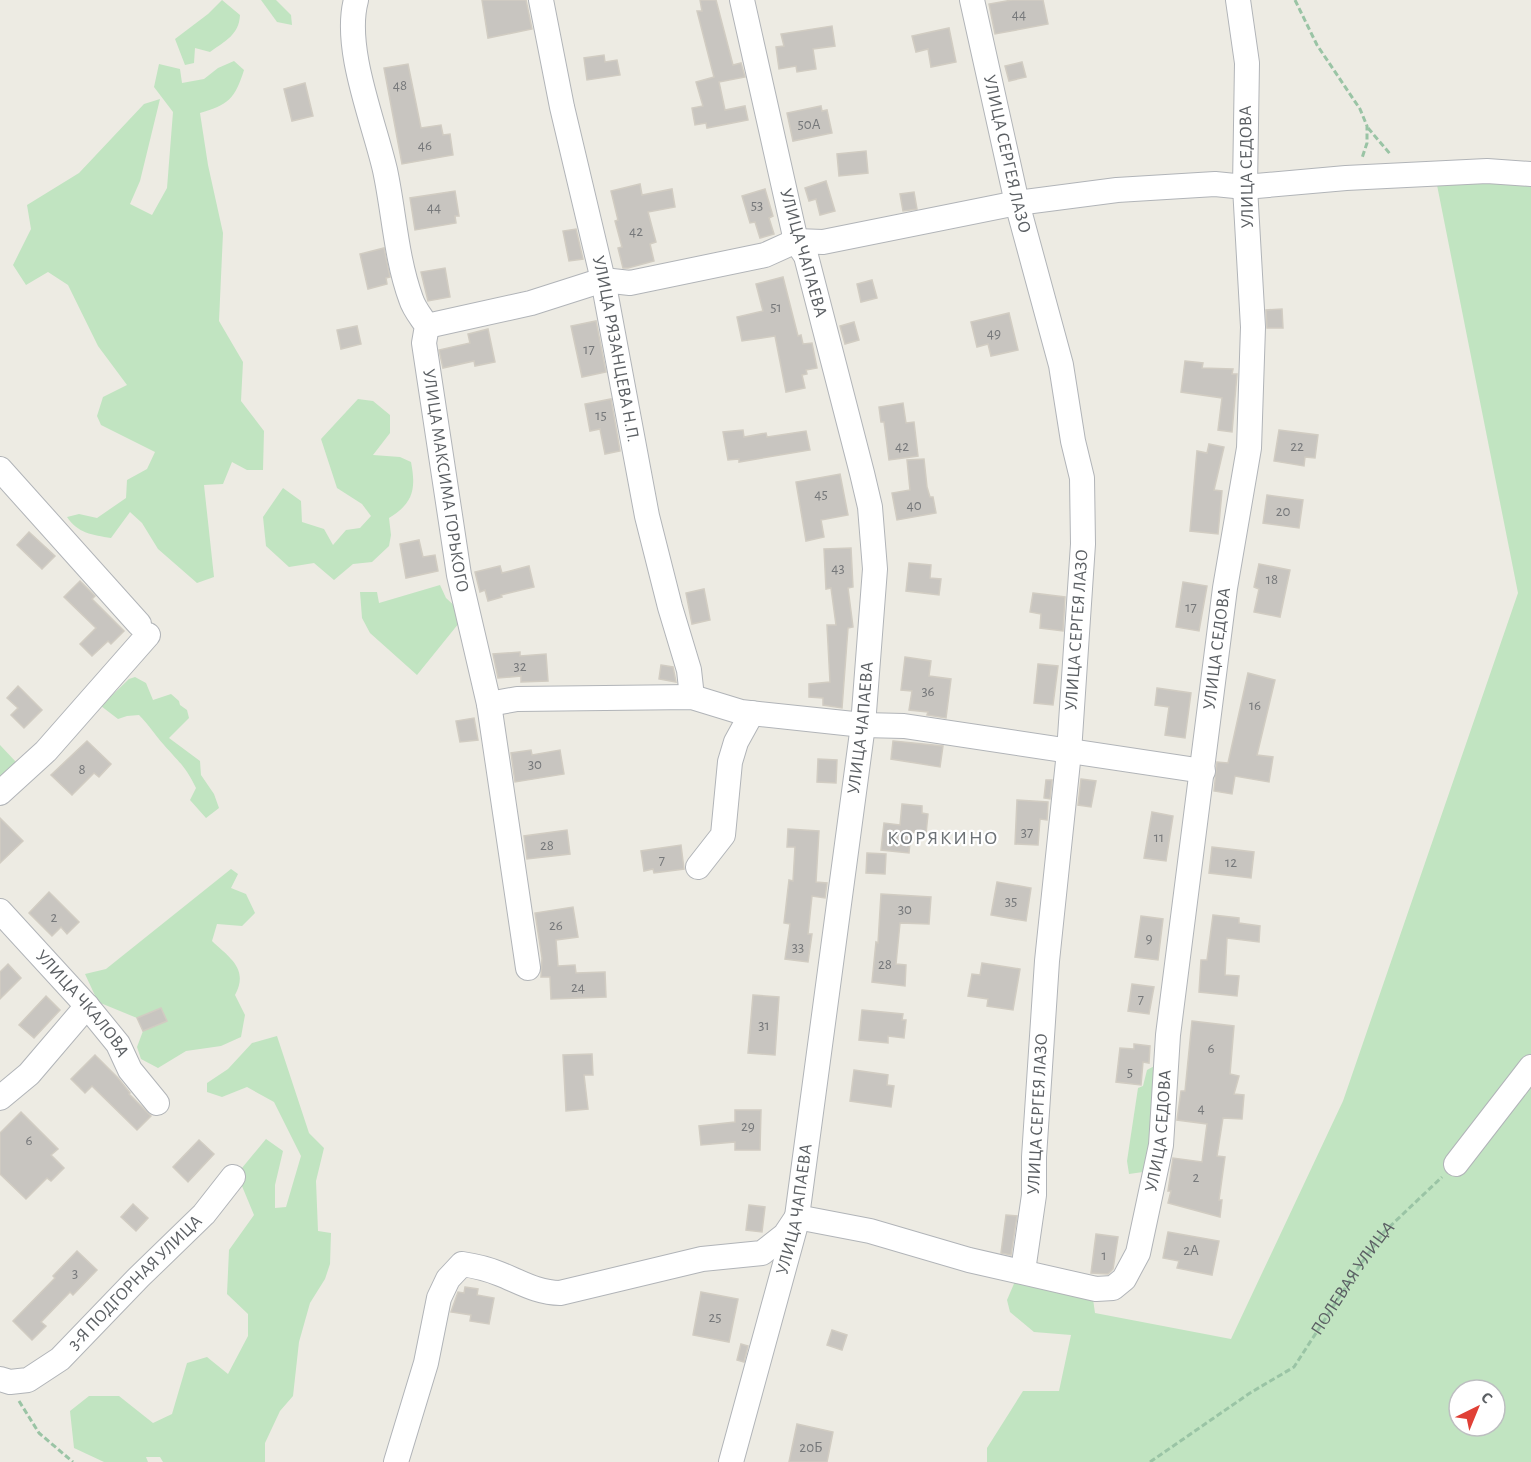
<svg xmlns="http://www.w3.org/2000/svg" width="1531" height="1462" font-family="'Alegreya Sans',sans-serif">
<style>
.green{fill:#c1e4c1;fill-rule:evenodd}
.building{fill:#c8c5c0;stroke:#d1ccc2;stroke-width:1.5}
.lines{fill:none;stroke-linecap:round;stroke-linejoin:round}
.minor-casing{stroke:#b1b4b8;stroke-width:26}
.path{stroke:#9ac4a5;stroke-width:3;stroke-dasharray:6 3;stroke-linecap:butt}
.minor{stroke:#fff;stroke-width:24}
.labels{text-anchor:middle;dominant-baseline:central;stroke-width:4.5;stroke-linejoin:round;paint-order:stroke}
.number-label{font-size:15px;fill:#76787a}
.street-label{font-size:18px;fill:#5b5f63;stroke:#fff}
.neighbourhood-label{font-size:20px;letter-spacing:1.5px;fill:#6c7175;stroke:#fff}
</style>
<rect width="100%" height="100%" fill="#edebe3"/>
<g class="green">
<path d="M222,0L240,15C239,35 225,41 210,52L195,48L194,63L185,65L175,39L208,14Z"/>
<path d="M261,0H276L291,15L292,25L277,22Z"/>
<path d="M234,61L244,70C235,99 228,105 200,113L208,165L223,233L219,321L243,362L241,401L264,431L263,470H247L232,462L223,484L204,485L214,577L197,583L158,549L142,523L130,512L111,538C93,535 77,533 67,517L79,514L97,518L126,498L127,480L147,469L155,452L101,425L97,416L103,397L127,385L98,346L68,285L48,272L26,285L13,265L31,229L27,205L79,173L144,104L160,99L140,181L130,204L152,215L167,188L173,112L154,87L159,64L180,69L182,83L204,79L218,68Z"/>
<path d="M1531,178V1462H987V1448L1023,1391H1059L1071,1335L1034,1332L1010,1312L1007,1300L1016,1279L1093,1299L1095,1313L1231,1339L1343,1101L1518,593L1436,180ZM1459,1390H1495V1426H1459Z"/>
<path d="M358,399L373,401L390,415V433L373,455L400,457L411,462C416,488 414,503 389,518L391,535L389,546L372,562L353,564L334,580L314,563L289,567L266,546L263,517L283,488L301,501L302,522L324,529L333,545L346,530L360,528L371,516L362,504L337,488L321,439Z"/>
<path d="M440,585L446,598L459,610V623L417,675L370,633L362,618L360,592H377L379,603Z"/>
<path d="M135,677L146,683L153,700L171,694L179,701L180,705L187,710L189,718L169,738L200,761L201,775L214,794L219,808L206,818L190,800L196,788C186,767 179,762 164,745C155,735 149,725 139,715L127,716L118,719L101,706L129,679Z"/>
<path d="M0,745L16,762L0,778Z"/>
<path d="M231,869L238,874L231,888L246,894L255,913L242,926L217,924L212,941C230,958 249,969 235,995L245,1015L241,1037L221,1046L186,1051L158,1068L141,1059L137,1047L143,1031L167,1021L161,1008L137,1018L98,1002L85,974L106,969Z"/>
<path d="M277,1036L309,1133L324,1148L316,1181L318,1231L331,1233L330,1264L325,1279L310,1303L299,1342L293,1396L280,1411L265,1443V1462H163L160,1457H146L148,1462H104L74,1448L70,1411L89,1396H119L153,1423L172,1414L187,1363L207,1357L228,1374L248,1336V1314L227,1294L229,1250L254,1215L237,1174L266,1139L283,1151L275,1185V1208L286,1207L301,1156L274,1102L247,1087L222,1097L207,1092V1083L228,1069L252,1043Z"/>
<path d="M1158,1064L1157,1148L1143,1172L1129,1174L1127,1161L1138,1088L1143,1086L1147,1070Z"/>
</g>
<g class="building">
<path d="M482,0H526L532,29L488,38Z"/>
<path d="M700,0H716L733,65L741,63L745,77L719,82L725,110L745,106L748,120L707,128L706,123L695,125L692,108L703,106L696,82L714,77L697,11H702Z"/>
<path d="M1012,0H1043L1048,24L995,34L989,4Z"/>
<path d="M832,26L835,46L813,49L816,69L797,72L796,66L779,69L776,47L784,46L781,34Z"/>
<path d="M949,28L956,62L931,67L928,49L916,52L912,36Z"/>
<path d="M604,55L605,62L617,60L620,75L587,80L584,58Z"/>
<path d="M1022,62L1026,77L1009,81L1005,66Z"/>
<path d="M408,64L421,128L441,125L443,135L450,134L453,155L402,164L384,68Z"/>
<path d="M305,83L313,116L292,121L284,89Z"/>
<path d="M821,106L822,111L827,110L832,133L793,141L787,113Z"/>
<path d="M866,151L868,173L839,176L837,154Z"/>
<path d="M826,181L835,211L820,215L816,199L809,201L805,188Z"/>
<path d="M640,184L642,195L672,189L675,207L648,212L656,242L650,244L654,261L628,268H623L618,248L622,247L615,221L618,220L611,191Z"/>
<path d="M765,189L773,216L769,218L774,234L760,238L755,222L750,223L742,196Z"/>
<path d="M455,191L459,216H455L456,223L415,230L410,198Z"/>
<path d="M914,192L917,209L903,211L900,194Z"/>
<path d="M576,229L583,259L569,261L563,231Z"/>
<path d="M384,248L390,277L386,278L387,284L368,289L360,254Z"/>
<path d="M445,268L450,297L428,301L421,272Z"/>
<path d="M783,277L798,336L801,335L803,344L812,343L817,368L806,370L807,374L802,375L805,388L786,392L775,336L742,341L737,317L763,311L756,284Z"/>
<path d="M872,280L877,298L861,302L857,284Z"/>
<path d="M1282,309L1283,328H1267L1266,310Z"/>
<path d="M1009,313L1018,350L991,356L988,344L977,347L971,322Z"/>
<path d="M596,321L606,372L582,377L571,326Z"/>
<path d="M854,322L859,340L845,344L840,326Z"/>
<path d="M357,326L361,344L341,349L337,330Z"/>
<path d="M488,329L495,362L475,366L474,361L443,368L439,350L470,343L468,334Z"/>
<path d="M1185,361L1203,363L1202,368L1233,369L1232,374H1237L1232,432L1218,430L1222,398L1181,392Z"/>
<path d="M611,399L620,451L605,454L600,429L590,431L585,404Z"/>
<path d="M903,403L906,423L914,422L918,456L889,460L884,422H881L879,407Z"/>
<path d="M743,430L744,437L766,433L767,437L806,431L810,450L739,462V459L728,460L723,432Z"/>
<path d="M1279,430L1318,435L1315,458L1305,457L1304,466L1274,461Z"/>
<path d="M1209,444L1224,447L1214,490L1222,491L1218,534L1190,531L1197,451L1207,453Z"/>
<path d="M924,459L927,487L930,497H933L936,513L897,520L892,493L910,490L907,460Z"/>
<path d="M840,474L848,515L821,520L824,537L806,541L796,482Z"/>
<path d="M1267,495L1303,500L1299,528L1263,523Z"/>
<path d="M29,532L55,556L42,569L17,545Z"/>
<path d="M419,540L423,557L435,555L438,571L406,578L400,544Z"/>
<path d="M851,548L853,587L848,588L853,627L848,628L842,708L823,705V698L809,697V684L830,682L827,625H836L831,588L826,589L824,549Z"/>
<path d="M909,563L931,565L930,578L941,579L939,595L906,591Z"/>
<path d="M1259,564L1290,570L1280,617L1254,612L1259,589L1254,587Z"/>
<path d="M500,566L502,573L529,566L534,587L501,595L502,597L488,601L485,590L480,592L475,572Z"/>
<path d="M80,581L95,596L92,599L124,631L111,644L108,641L92,656L80,644L96,628L64,597Z"/>
<path d="M1183,582L1207,586L1199,631L1176,627Z"/>
<path d="M704,589L710,620L692,624L686,593Z"/>
<path d="M1033,593L1065,597L1063,631L1040,628L1041,614L1030,612Z"/>
<path d="M520,652V656L546,654L548,681L521,682V676L498,678L493,654Z"/>
<path d="M905,657L931,661L929,676L951,679L946,718L927,715L928,712L909,710L912,691L901,690Z"/>
<path d="M1038,664L1058,666L1053,705L1034,703Z"/>
<path d="M661,665L673,667L676,682L659,679Z"/>
<path d="M1248,673L1275,680L1257,755L1273,757L1269,782L1235,776L1232,794L1214,791L1217,762L1228,763Z"/>
<path d="M18,686L42,710L24,728L11,715L18,708L7,698Z"/>
<path d="M1157,688L1191,693L1185,738L1165,735L1169,707L1155,705Z"/>
<path d="M474,718L478,740L460,742L456,721Z"/>
<path d="M87,741L111,764L99,777L94,773L72,795L51,775Z"/>
<path d="M893,741L943,746L940,767L891,759Z"/>
<path d="M531,750L532,755L560,750L564,774L515,782L511,753Z"/>
<path d="M818,759L837,760L836,783L817,782Z"/>
<path d="M1081,779L1096,781L1091,807L1078,805Z"/>
<path d="M1046,780H1052L1050,799L1044,798Z"/>
<path d="M1017,800L1048,802L1047,820L1040,819L1038,845L1015,844Z"/>
<path d="M902,804L922,806V813L928,814L926,834L911,832L909,853L881,850L884,823L900,825Z"/>
<path d="M1152,812L1173,816L1166,861L1144,858Z"/>
<path d="M0,818L23,841L0,863Z"/>
<path d="M788,829L819,831L816,882L827,883L825,898L812,896L808,934H812L808,962L785,959L790,924L784,923L789,880L793,881L795,847H787Z"/>
<path d="M567,830L570,854L527,859L524,836Z"/>
<path d="M681,845L684,869L654,873L653,869L644,871L641,851Z"/>
<path d="M1212,847L1254,852L1251,878L1209,873Z"/>
<path d="M867,853L886,854L885,874L866,873Z"/>
<path d="M997,882L1031,888L1026,921L991,915Z"/>
<path d="M49,892L79,922L67,934L61,927L52,936L29,913Z"/>
<path d="M881,894L931,897L929,924L900,923L896,964L906,965L905,986L872,982L876,942L878,943Z"/>
<path d="M573,907L578,937L556,940L558,966L575,965L576,973L605,972L606,997L551,999L550,977H541L542,958L535,913Z"/>
<path d="M1213,915L1239,918V923L1260,926L1259,942L1227,938L1225,975L1239,976L1237,996L1199,992L1201,960H1207Z"/>
<path d="M1141,916L1163,919L1158,960L1135,957Z"/>
<path d="M982,963L1020,969L1013,1010L987,1006L988,999L968,996L972,974L980,975Z"/>
<path d="M8,964L21,978L0,999V972Z"/>
<path d="M1132,984L1154,987L1149,1014L1128,1011Z"/>
<path d="M753,995L779,997L775,1055L748,1053Z"/>
<path d="M46,996L60,1010L34,1038L19,1025Z"/>
<path d="M161,1008L167,1021L143,1031L137,1018Z"/>
<path d="M862,1010L903,1014L902,1020H906L904,1038L888,1036V1043L859,1040Z"/>
<path d="M1192,1021L1234,1026L1230,1074L1239,1076L1234,1094L1244,1095L1242,1119L1223,1118L1217,1156L1225,1157L1219,1200H1222L1220,1217L1168,1203L1171,1191H1168L1173,1158L1202,1162L1207,1124L1177,1120L1181,1091H1185Z"/>
<path d="M1134,1044L1150,1046L1149,1063L1143,1062L1141,1085L1116,1082L1120,1048L1134,1049Z"/>
<path d="M592,1054L593,1075H584L588,1109L566,1111L563,1055Z"/>
<path d="M95,1055L118,1078L130,1093L129,1094L151,1116L137,1130L92,1086L85,1093L71,1079Z"/>
<path d="M854,1070L888,1075L887,1085L894,1086L891,1107L850,1101Z"/>
<path d="M735,1110H761L760,1150H735V1142L701,1145L699,1126L735,1122Z"/>
<path d="M21,1112L58,1149L51,1155L64,1168L51,1181L47,1178L26,1199L0,1174V1133Z"/>
<path d="M199,1140L214,1154L188,1182L173,1167Z"/>
<path d="M133,1204L148,1218L136,1231L121,1217Z"/>
<path d="M749,1205L765,1207L762,1232L746,1230Z"/>
<path d="M1006,1215L1017,1216L1011,1255L1001,1253Z"/>
<path d="M1168,1232L1219,1241L1212,1275L1177,1268L1179,1261L1163,1258Z"/>
<path d="M1096,1234L1118,1237L1113,1269L1108,1274L1091,1273Z"/>
<path d="M77,1251L97,1270L73,1295L70,1292L41,1322L46,1326L32,1340L13,1321L55,1278L53,1276Z"/>
<path d="M465,1287L478,1289L477,1295L494,1298L489,1324L470,1321L471,1315L451,1312L458,1292L464,1293Z"/>
<path d="M701,1292L738,1299L729,1342L693,1335Z"/>
<path d="M832,1330L847,1335L842,1350L827,1345Z"/>
<path d="M741,1344L748,1346L744,1362L737,1360Z"/>
<path d="M797,1424L833,1432L827,1462H789Z"/>
</g>
<g class="lines">
<defs>
<g id="minor">
<path id="s2" d="M356,0C343,48 374,122 385,170C394,212 396,258 411,299C414,309 422,318 427,326L424,343L459,575L489,704L528,968"/>
<path id="s3" d="M541,0L562,107L603,280L647,516L670,607L689,670L692,697"/>
<path id="s4" d="M972,0L1017,203L1061,365L1073,441L1082,478L1083,544L1069,752L1047,961L1034,1157V1195L1023,1271"/>
<path d="M427,326L531,303L603,280L630,283L765,255L796,241L823,242L1017,203L1117,190L1215,184L1245,187L1346,178L1487,171L1531,174"/>
<path d="M0,469L139,624"/>
<path d="M489,704L517,699L692,697L741,712L863,725L904,726L1203,771"/>
<path d="M0,793L46,751L148,635"/>
<path d="M698,867L723,835L730,762L736,742L752,713"/>
<path id="s5" d="M0,911L87,1006L118,1044L130,1070L157,1103"/>
<path d="M0,1098L29,1074L87,1006"/>
<path d="M1456,1164L1531,1067"/>
<path id="s6" d="M0,1379L10,1382L28,1380L60,1359L139,1277L204,1214L233,1177"/>
<path id="s7" d="M396,1462L426,1363L439,1298L448,1279L462,1264C476,1266 488,1269 500,1274C520,1282 538,1293 560,1293L702,1259L762,1253L785,1235L797,1217L870,1231L969,1260L1096,1289L1113,1288L1124,1279L1138,1253L1161,1145L1168,1035L1225,588L1249,448L1253,327L1245,187L1247,63L1238,0"/>
<path id="s8" d="M731,1462L796,1224L863,725L875,569L870,507L862,473L806,256L796,241L742,0"/>
</g>
</defs>
<use href="#minor" class="minor-casing"/>
<g class="path">
<path d="M1295,0L1317,45L1360,109L1367,126V143L1362,158"/>
<path d="M1368,128L1391,155"/>
<path d="M19,1401L39,1433L73,1462"/>
<path id="s1" d="M1150,1462L1250,1393L1294,1367L1360,1265L1384,1232L1442,1177"/>
</g>
<use href="#minor" class="minor"/>
</g>
<g class="labels">
<g class="number-label">
<text x="1019" y="14">44</text>
<text x="400" y="85">48</text>
<text x="809" y="124">50А</text>
<text x="425" y="145">46</text>
<text x="757" y="205">53</text>
<text x="434" y="207">44</text>
<text x="636" y="231">42</text>
<text x="776" y="307">51</text>
<text x="994" y="333">49</text>
<text x="589" y="349">17</text>
<text x="601" y="415">15</text>
<text x="902" y="446">42</text>
<text x="1297" y="446">22</text>
<text x="821" y="494">45</text>
<text x="914" y="505">40</text>
<text x="1283" y="511">20</text>
<text x="838" y="568">43</text>
<text x="1272" y="579">18</text>
<text x="1191" y="607">17</text>
<text x="520" y="666">32</text>
<text x="928" y="691">36</text>
<text x="1255" y="705">16</text>
<text x="535" y="764">30</text>
<text x="82" y="769">8</text>
<text x="1027" y="832">37</text>
<text x="1159" y="837">11</text>
<text x="547" y="845">28</text>
<text x="662" y="860">7</text>
<text x="1231" y="862">12</text>
<text x="1011" y="901">35</text>
<text x="905" y="909">30</text>
<text x="54" y="917">2</text>
<text x="556" y="925">26</text>
<text x="1149" y="938">9</text>
<text x="798" y="947">33</text>
<text x="885" y="964">28</text>
<text x="578" y="987">24</text>
<text x="1141" y="999">7</text>
<text x="764" y="1025">31</text>
<text x="1211" y="1048">6</text>
<text x="1130" y="1072">5</text>
<text x="1201" y="1108">4</text>
<text x="748" y="1126">29</text>
<text x="29" y="1140">6</text>
<text x="1196" y="1177">2</text>
<text x="1191" y="1250">2А</text>
<text x="1104" y="1255">1</text>
<text x="75" y="1273">3</text>
<text x="715" y="1317">25</text>
<text x="811" y="1447">20Б</text>
</g>
<g class="street-label">
<text stroke="none"><textPath href="#s4" startOffset="158">УЛИЦА СЕРГЕЯ ЛАЗО</textPath></text>
<text transform="translate(1247 167) rotate(-91)">УЛИЦА СЕДОВА</text>
<text transform="translate(803 253) rotate(74)">УЛИЦА ЧАПАЕВА</text>
<text stroke="none"><textPath href="#s3" startOffset="357">УЛИЦА РЯЗАНЦЕВА Н.П.</textPath></text>
<text stroke="none"><textPath href="#s2" startOffset="494">УЛИЦА МАКСИМА ГОРЬКОГО</textPath></text>
<text transform="translate(1077 630) rotate(-86)">УЛИЦА СЕРГЕЯ ЛАЗО</text>
<text stroke="none"><textPath href="#s7" startOffset="1550">УЛИЦА СЕДОВА</textPath></text>
<text stroke="none"><textPath href="#s8" startOffset="747">УЛИЦА ЧАПАЕВА</textPath></text>
<text stroke="none"><textPath href="#s5" startOffset="124">УЛИЦА ЧКАЛОВА</textPath></text>
<text transform="translate(1038 1114) rotate(-87)">УЛИЦА СЕРГЕЯ ЛАЗО</text>
<text stroke="none"><textPath href="#s7" startOffset="1064">УЛИЦА СЕДОВА</textPath></text>
<text stroke="none"><textPath href="#s8" startOffset="261">УЛИЦА ЧАПАЕВА</textPath></text>
<text stroke="none"><textPath href="#s1" startOffset="279">ПОЛЕВАЯ УЛИЦА</textPath></text>
<text stroke="none"><textPath href="#s6" startOffset="174">3-Я ПОДГОРНАЯ УЛИЦА</textPath></text>
</g>
<g class="neighbourhood-label">
<text x="943" y="838">КОРЯКИНО</text>
</g>
</g>
<g transform="translate(1477 1408) rotate(43)"><circle r="28" fill="#ffffff" stroke="#bdbfc1" stroke-width="1.5"/>
<path d="M0-4.5L10 22L0 15L-10 22Z" fill="#e04036"/>
<text y="-9" font-size="16" font-weight="bold" text-anchor="middle" fill="#5b5f63">С</text>
</g>
</svg>
